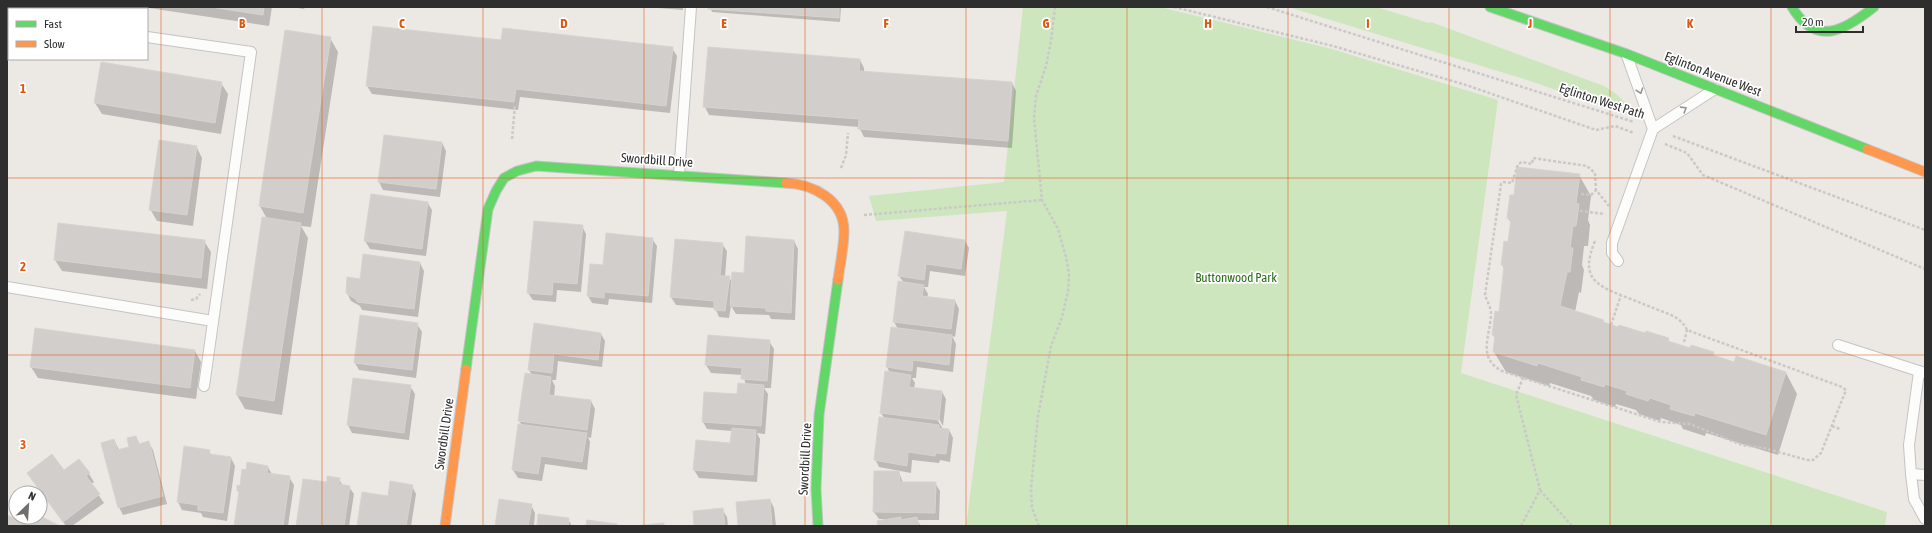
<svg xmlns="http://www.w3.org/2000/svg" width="1932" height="533" font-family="'Asap Condensed',sans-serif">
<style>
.green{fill:#cee6be}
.shadow{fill:#0003}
.building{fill:#d1cecb;stroke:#d7d4d0}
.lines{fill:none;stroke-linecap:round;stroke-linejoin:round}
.lane-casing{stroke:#c5c4c5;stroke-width:12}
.fast-casing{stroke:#c5c4c5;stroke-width:11}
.slow-casing{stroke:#c5c4c5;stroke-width:11}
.path{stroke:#c9c9c8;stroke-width:2.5;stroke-dasharray:3 2;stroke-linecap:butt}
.lane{stroke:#fcfcfb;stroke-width:10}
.fast{stroke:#63d668;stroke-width:9}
.slow{stroke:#ff974d;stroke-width:9}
.oneway{stroke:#959594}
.grid{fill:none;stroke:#df570e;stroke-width:1;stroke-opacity:0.55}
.labels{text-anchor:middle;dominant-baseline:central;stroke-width:3.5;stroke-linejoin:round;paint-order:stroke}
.street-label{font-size:13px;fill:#2e2e2e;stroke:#fff}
.park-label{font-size:13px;fill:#2c6e1b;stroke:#fff}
.grid-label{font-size:13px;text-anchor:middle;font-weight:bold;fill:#df570e;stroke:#fff;stroke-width:3.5;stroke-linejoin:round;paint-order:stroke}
</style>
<rect width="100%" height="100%" fill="#ece8e4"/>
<g class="green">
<path d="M1023,7H1160L1332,49L1498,100L1461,373L1887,512L1885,526H966L1007,211L876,221L869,196L1004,182Z"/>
<path d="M1288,7H1376L1429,23L1431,22L1604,86C1618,94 1626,101 1633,116L1524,79Z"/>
</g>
<g class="shadow">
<path d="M142,7H272L269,26Z"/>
<path d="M292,7H305L304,9Z"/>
<path d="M646,7H683V10Z"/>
<path d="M710,7H841L840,22L712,12Z"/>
<path d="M286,32L330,38L338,52L311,227L301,226L308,238L282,415L245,409L237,395L267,219L260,206Z"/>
<path d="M502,41L672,48L677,56L670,113L520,97L518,110L372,94L367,86Z"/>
<path d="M709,48L860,60L864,68V72L1012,83L1016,91L1012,148L864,137L859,127L709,115L705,107Z"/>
<path d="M221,83L228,94L221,134L102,114L95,103Z"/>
<path d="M442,143L446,151L440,197L383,190L379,182Z"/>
<path d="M196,146L202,158L193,226L157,221L150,209Z"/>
<path d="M1579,175L1591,196L1588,220L1590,225L1588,246H1584L1582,265L1584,270L1581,293L1579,292L1575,312L1603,321L1605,324L1668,339L1670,343L1713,353L1715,357L1735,363L1786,373L1797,394L1778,455L1706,433L1705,436L1683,429L1681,425L1661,418L1660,421L1639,414L1636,410L1616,404L1615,407L1594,400L1591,396L1550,383L1549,386L1506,372L1494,352L1496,339L1493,335L1499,313L1505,270L1502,265L1508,243L1511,223L1508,218Z"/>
<path d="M371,195L427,202L432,210L426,256L370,249L365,241Z"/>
<path d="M582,226L586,234L581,292L557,290L556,302L533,300L528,293Z"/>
<path d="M652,239L657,246L652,303L609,299L608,305L592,303L588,296L604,266Z"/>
<path d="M204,241L211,252L207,289L62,271L55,260Z"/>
<path d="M794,241L798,249L795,320L771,319L769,315L736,314L731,306L729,318L719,317L715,308L676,305L671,297L722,244L727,251L725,277H729L733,284Z"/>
<path d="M965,241L969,248L965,276L930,271L928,287H924L928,294L927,298L955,301L959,309L955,337L952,336L956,344L953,372L917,367L916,378H912L915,383L914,388L942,392L946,399L943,426L937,415L935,416L943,429L949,430L953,438L950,462L940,460L939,463L912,460L911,473L879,467L875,459L885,419L881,413L890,373L887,367L892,328L898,329L894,322L904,283L899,276Z"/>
<path d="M420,263L424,271L418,317L362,310L360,306L351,301L347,293L361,280Z"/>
<path d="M417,324L422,332L416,378L359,370L355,363Z"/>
<path d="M535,324L601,334L605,341L602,367L558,361L556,380H552L555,386L554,396L591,401L595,409L591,438L588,437L590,442L587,470L545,464L542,481L518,478L513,470L522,425L519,421L532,375L529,370Z"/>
<path d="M769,341L774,349L771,388H764L768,394L765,434L757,433L760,439L757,482L699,478L694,470L731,444L732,431L707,429L703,422L738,395L746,385L743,375L711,373L706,365Z"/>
<path d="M195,351L201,362L196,399L38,378L31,367Z"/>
<path d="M410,386L415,394L409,440L352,433L348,425Z"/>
<path d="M136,437L140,445L149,443L153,450L167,504L123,515L119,507L114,440L119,450L130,448Z"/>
<path d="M209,451L212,456L231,458L235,466L227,521L203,517L201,513L182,510L178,502Z"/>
<path d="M79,460L89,474L94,482L91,484L104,503L72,526H66L28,473L64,472Z"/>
<path d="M267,466L272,474L289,477L294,485L288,526H235L240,494L238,491L246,471Z"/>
<path d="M899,472L903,483H935L940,491L939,520H917L921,526H879L884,519H879L874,512Z"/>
<path d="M339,479L343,486L349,487L354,494L349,526H297L328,484Z"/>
<path d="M412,486L416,494L411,526H358L389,497Z"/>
<path d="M770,500L774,508L776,526H739Z"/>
<path d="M531,505L535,513L534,526H496Z"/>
<path d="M722,509L727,517L728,526H695Z"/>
<path d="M568,519L572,526H538Z"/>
</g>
<g class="building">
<path d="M211,7H264L263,15Z"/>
<path d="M709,7H839V18L708,9Z"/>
<path d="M373,26L501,40L503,28L673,47L666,106L516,89L514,102L366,86Z"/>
<path d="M285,30L331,37L303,213L259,206Z"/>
<path d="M708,47L860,59L859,71L1012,82L1008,141L858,129L859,119L703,107Z"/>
<path d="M101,62L222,82L215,123L94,103Z"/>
<path d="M384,135L442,142L436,189L378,182Z"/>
<path d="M159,140L197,146L187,215L149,210Z"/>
<path d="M1517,167L1580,174L1576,203L1579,204L1576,226H1573L1570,248H1573L1570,272H1567L1560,306L1604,320L1603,322L1618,327L1619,325L1645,333L1646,331L1669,338L1668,341L1690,348L1691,345L1714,352L1713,355L1734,362L1736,356L1786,372L1766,435L1695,413L1694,416L1670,409L1671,405L1650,398L1648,401L1626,394L1627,391L1605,384L1604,387L1581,380L1582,377L1538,363L1537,366L1493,352L1495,335H1492L1495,311L1499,312L1504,265H1501L1504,241L1508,242L1511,219L1507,218L1510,195H1514Z"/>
<path d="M371,194L428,202L422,249L364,241Z"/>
<path d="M262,217L301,223L274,401L236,395Z"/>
<path d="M534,221L583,225L577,284L553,282L552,295L527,293Z"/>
<path d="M58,223L205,240L201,278L54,260Z"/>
<path d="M905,231L965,240L961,269L926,264L924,280L898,276Z"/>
<path d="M606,233L653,238L648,296L604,292V298L587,296L590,264L603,265Z"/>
<path d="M746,236L794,240L791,313L766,311V308L730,306L732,272L744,273Z"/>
<path d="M675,239L723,243L720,276H730L725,311L714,310V301L670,297Z"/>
<path d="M363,254L420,262L414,309L357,302V300L346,293L347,277L360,279Z"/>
<path d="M898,281L924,285L922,296L955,300L951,329L893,322Z"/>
<path d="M360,315L418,323L412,370L354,363Z"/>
<path d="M534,323L601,333L598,360L554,354L552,373L528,370Z"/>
<path d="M891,327L952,335L949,365L913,360L912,371L886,367Z"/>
<path d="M35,328L195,350L190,388L30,367Z"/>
<path d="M708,335L770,340L767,381L741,379L742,368L705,365Z"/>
<path d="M885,371L911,375L909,387L942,391L939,420L880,413Z"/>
<path d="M525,373L551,377L549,395L591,400L587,430L518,421Z"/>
<path d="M353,378L411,385L404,433L347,425Z"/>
<path d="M738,383L764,385L761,426L702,422L704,392L737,394Z"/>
<path d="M879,417L939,425V428L949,429L946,454L936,453L935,456L908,452L907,466L874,460Z"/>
<path d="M518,424L587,433L582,462L541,456L538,474L512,470Z"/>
<path d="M732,428L756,430L753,475L693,470L696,440L730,443Z"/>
<path d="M136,436L139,444L149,441L163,496L118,508L101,443L114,439L117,450L129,447L127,438Z"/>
<path d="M184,446L210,450L209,454L231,457L223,513L198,510V505L177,502Z"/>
<path d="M52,454L64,470L79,459L90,473L86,476L100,494L63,522L27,473Z"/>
<path d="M247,462L268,466L267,473L290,476L283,526H234L239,491H237V485L240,486L242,469L246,470Z"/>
<path d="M874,471H899L900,482H936L935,513L873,512Z"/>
<path d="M327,476L340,478L339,484L350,486L344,526H296L303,479L327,482Z"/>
<path d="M390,481L413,485L406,526H357L362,492L388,496Z"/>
<path d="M499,499L532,504L528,526H495Z"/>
<path d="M770,499L772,526H738L736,502Z"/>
<path d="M723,508L725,526H694L693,511Z"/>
<path d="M538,514L569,518L568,526H537Z"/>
<path d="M7,515L26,524L30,517L40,516L60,526H7Z"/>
<path d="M901,517V520L917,517L919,526H878L877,521Z"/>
<path d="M587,520L617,524V526H586Z"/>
<path d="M664,523V526H634Z"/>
</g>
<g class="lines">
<defs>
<g id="lane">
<path d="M7,16H9"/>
<path d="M147,37L251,52L204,386"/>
<path d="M1653,129L1715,89"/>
<path d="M679,175L691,7"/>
<path d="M1618,261L1612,253V243L1653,129L1627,56"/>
<path d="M7,287L213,321"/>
<path d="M1838,345L1925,373"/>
<path d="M1911,474L1909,445L1919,372"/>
<path d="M1925,475L1911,474L1914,499L1925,519"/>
</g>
<g id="fast">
<path d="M1490,7L1627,54L1867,149"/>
<path d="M1792,7C1816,47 1844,31 1874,7"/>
<path d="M466,369L488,209L496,191L504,178L517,171L536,166L786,183"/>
<path d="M818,526L816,489L819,415L838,280"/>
</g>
<g id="slow">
<path d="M1867,149L1925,172"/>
<path d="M786,183C813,184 844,200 844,231C844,247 840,264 838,280"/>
<path d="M445,526L466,369"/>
</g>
</defs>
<use href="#lane" class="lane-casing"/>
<use href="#fast" class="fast-casing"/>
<use href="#slow" class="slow-casing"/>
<g class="path">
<path d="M1174,7L1333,46L1466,85L1596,130L1615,126L1634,133"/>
<path d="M1267,7L1634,122"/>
<path d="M1673,136L1925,230"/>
<path d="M512,139L515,105"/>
<path d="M1665,144L1687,153L1703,175L1925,269"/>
<path d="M841,168L846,155L848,133"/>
<path d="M1581,194L1591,195L1596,190"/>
<path d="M1580,211L1605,214"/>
<path d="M864,215L1042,200"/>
<path d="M1595,241C1581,275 1592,284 1623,296C1636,301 1648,306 1661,311C1672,315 1682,319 1687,330L1842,387L1846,390L1821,453L1813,460H1807L1764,448L1742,445L1690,424L1661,422L1502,371C1476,357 1491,335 1491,313C1491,308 1487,301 1485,295L1501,184L1503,182L1512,183L1518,164L1522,162L1532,164L1533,158L1587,166L1595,173L1596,190L1609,206"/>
<path d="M191,300L196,299L200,294"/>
<path d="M1611,325L1621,295"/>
<path d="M1684,342L1687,330"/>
<path d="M1832,426L1840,429"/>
<path d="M1540,490L1572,526"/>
<path d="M1039,526L1032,508L1031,489L1038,416L1051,346L1062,317L1068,292L1069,273L1066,257L1058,229L1042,200L1034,118L1036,96L1046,66L1051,41L1055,7"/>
<path d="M1521,526L1540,490L1516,395L1523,378"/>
</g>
<use href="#lane" class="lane"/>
<use href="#fast" class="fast"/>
<use href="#slow" class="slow"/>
</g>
<defs><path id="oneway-chevron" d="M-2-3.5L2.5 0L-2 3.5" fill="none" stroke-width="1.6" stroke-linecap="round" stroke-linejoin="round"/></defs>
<g class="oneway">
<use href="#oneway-chevron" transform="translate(1640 91) rotate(71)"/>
<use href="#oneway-chevron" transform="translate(1684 109) rotate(-32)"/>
</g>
<path class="grid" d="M161,7V526M322,7V526M483,7V526M644,7V526M805,7V526M966,7V526M1127,7V526M1288,7V526M1449,7V526M1610,7V526M1771,7V526M7,178H1925M7,355H1925"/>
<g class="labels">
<g class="street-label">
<text transform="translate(1713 74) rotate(21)">Eglinton Avenue West</text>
<text transform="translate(1602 101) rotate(18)">Eglinton West Path</text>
<text transform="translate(657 160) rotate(4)">Swordbill Drive</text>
<text transform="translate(444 434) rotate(-82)">Swordbill Drive</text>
<text transform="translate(805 459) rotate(-87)">Swordbill Drive</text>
</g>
<g class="park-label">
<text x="1236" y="277">Buttonwood Park</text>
</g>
</g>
<g class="grid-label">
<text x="242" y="28">B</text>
<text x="402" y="28">C</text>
<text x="564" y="28">D</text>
<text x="724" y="28">E</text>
<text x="886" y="28">F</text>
<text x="1046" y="28">G</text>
<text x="1208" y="28">H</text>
<text x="1368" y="28">I</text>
<text x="1530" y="28">J</text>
<text x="1690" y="28">K</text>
<text x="23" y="93">1</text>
<text x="23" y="271">2</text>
<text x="23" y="449">3</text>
</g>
<rect width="1932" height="533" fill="none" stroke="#2e2e2e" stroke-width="16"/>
<rect x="8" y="8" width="140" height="52" fill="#ffffff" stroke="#ababab"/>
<rect x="16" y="21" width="20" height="6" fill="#63d668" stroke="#ababab"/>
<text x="44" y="28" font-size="12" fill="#2e2e2e">Fast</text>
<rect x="16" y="41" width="20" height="6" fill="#ff974d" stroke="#ababab"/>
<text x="44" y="48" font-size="12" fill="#2e2e2e">Slow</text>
<g transform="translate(28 505) rotate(25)"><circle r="19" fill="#ffffff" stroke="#ababab"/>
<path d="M0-3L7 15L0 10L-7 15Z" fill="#706f6e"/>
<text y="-6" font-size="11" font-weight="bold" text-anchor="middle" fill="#2e2e2e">N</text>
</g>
<path d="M1796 26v6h67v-6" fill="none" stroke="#2e2e2e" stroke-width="2"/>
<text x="1802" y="26" font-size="12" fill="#2e2e2e" stroke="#ffffff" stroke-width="3" paint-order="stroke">20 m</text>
</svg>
